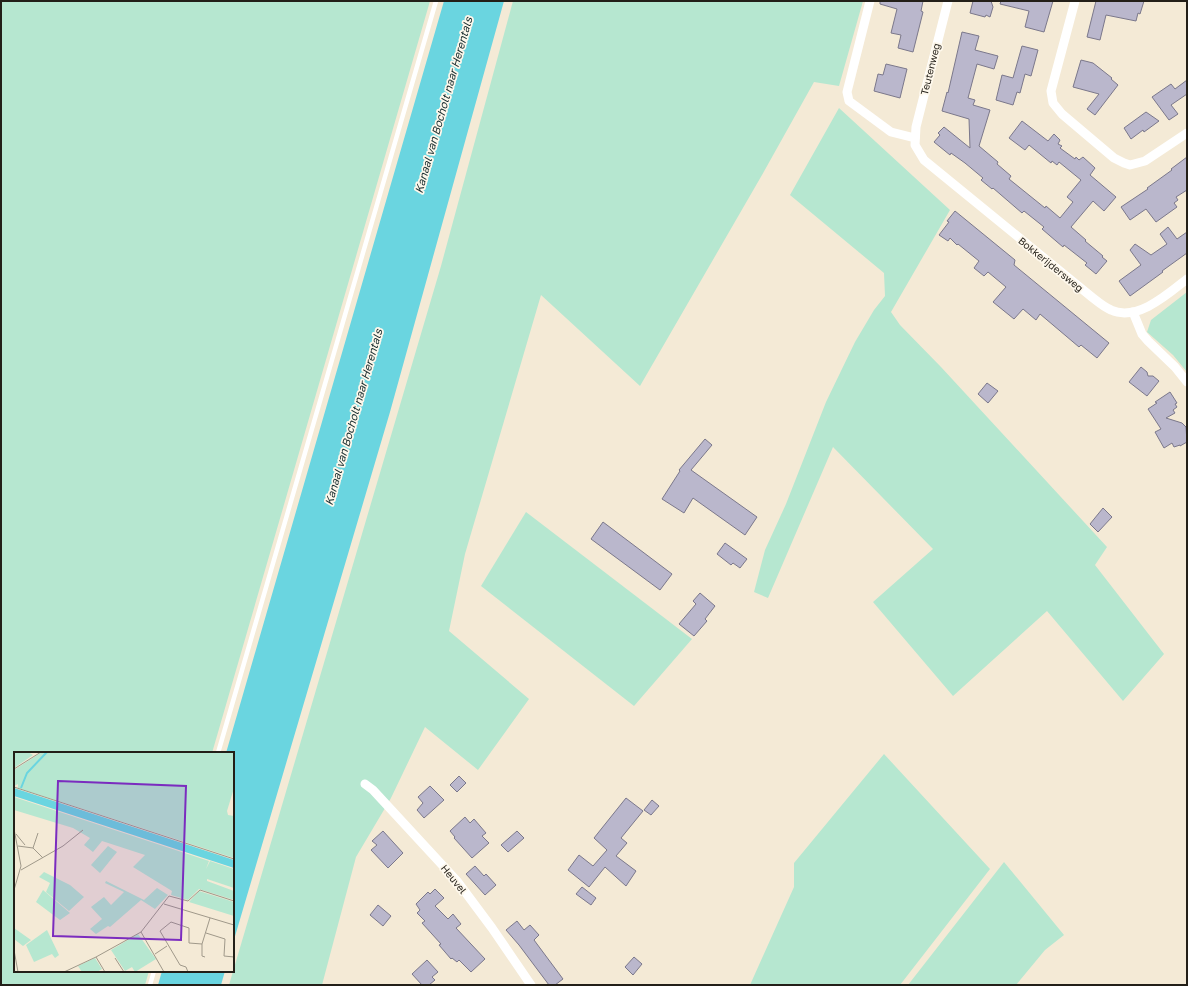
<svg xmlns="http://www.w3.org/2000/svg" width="1188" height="986" font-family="'Golos Text',sans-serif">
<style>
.green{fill:#b6e7d0}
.water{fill:#6ad5e0}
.building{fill:#bab7cc;stroke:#7b788b}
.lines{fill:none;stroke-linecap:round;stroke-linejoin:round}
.service{stroke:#fff;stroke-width:4.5}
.minor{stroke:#fff;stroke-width:9}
.labels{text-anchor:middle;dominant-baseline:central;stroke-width:3.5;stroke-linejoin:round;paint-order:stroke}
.street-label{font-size:10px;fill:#231f18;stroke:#fef8ec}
.water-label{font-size:11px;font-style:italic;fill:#1a2e30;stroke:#fef8ec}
.inset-river{fill:none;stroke:#6ad5e0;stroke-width:2}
.inset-road{fill:none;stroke:#a0998a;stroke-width:1}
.view{fill:#7b2cbf;fill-opacity:0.15;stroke:#7b2cbf;stroke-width:2}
.inset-edge{fill:none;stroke:#231f18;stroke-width:2}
</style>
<rect width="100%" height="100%" fill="#f4ead6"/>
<g class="green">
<path d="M1,1H430L212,753H15V971H149L145,985H1Z"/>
<path d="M513,1H863L839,86L814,82L762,175L640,386L541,295L465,554L449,631L529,699L478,770L425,727L391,798L356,857L322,985H229L441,266Z"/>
<path d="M839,108L950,210L891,312L900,325L941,367L1107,547L1095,565L1164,654L1123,701L1047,611L953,696L873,602L933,549L833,447L768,598L754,592L765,550L786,504L826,402L855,342L874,310L885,296L884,273L790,195Z"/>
<path d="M1187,292V372L1173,355L1147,332L1151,320Z"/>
<path d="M526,512L692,639L634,706L481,586Z"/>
<path d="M884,754L990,869L900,985H750L794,887V863Z"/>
<path d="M1004,862L1064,935L1045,950L1016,985H908Z"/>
</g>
<g class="water">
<path d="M444,1H504L390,412L233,943V753H226Z"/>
<path d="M162,971H225L221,985H158Z"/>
</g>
<g class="building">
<path d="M880,1H923L921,11L923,12L913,52L898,48L901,35L891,33L897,9L880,4Z"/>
<path d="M973,1H991L993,7L990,17L986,15L985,17L970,13Z"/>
<path d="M1001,1H1053L1044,32L1025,27L1029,11L1000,4Z"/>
<path d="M1096,1H1144L1140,14L1138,13L1136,21L1106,15L1100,40L1087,37Z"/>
<path d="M962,32L979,36L975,50L998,56L994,69L977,64L968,98L975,100L973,105L990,110L979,146L998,162L997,164L1011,176L1009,179L1045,208L1046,206L1060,218L1073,202L1067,197L1081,180L1059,162L1057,165L1052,161L1051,163L1029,145L1025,150L1009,138L1022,121L1048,141L1054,134L1060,140L1058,144L1062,146L1060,148L1075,159L1076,157L1079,160L1083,157L1095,168L1090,175L1116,197L1104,211L1093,201L1071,227L1086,240L1085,241L1103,256L1102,257L1107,261L1096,274L1085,265L1087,263L1064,245L1063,247L1042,229L1044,227L1024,211L1022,213L993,188L992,189L981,180L983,178L965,163L951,153L950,155L934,142L940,135L938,133L944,127L970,148L969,119L942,111L947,92L948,93Z"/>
<path d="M1022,46L1038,50L1031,76L1025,74L1020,93L1017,92L1013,105L996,100L1002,75L1013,78Z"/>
<path d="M1081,60L1093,63L1112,78L1111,79L1118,85L1095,115L1087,109L1099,94L1073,87Z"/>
<path d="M886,64L907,69L900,98L874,91L878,74L883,75Z"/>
<path d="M1187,80V94L1171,105L1178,114L1169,120L1152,97L1171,84L1175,89Z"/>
<path d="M1146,112L1159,121L1144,132L1143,130L1131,139L1124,128Z"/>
<path d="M1187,157V190L1176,197L1178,200L1174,203L1177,207L1156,222L1146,209L1130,220L1121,207L1148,189L1147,188L1172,170L1171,169Z"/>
<path d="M955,211L1015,260L1014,265L1109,343L1097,358L1081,345L1079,347L1040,314L1036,320L1023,309L1014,319L993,302L1006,287L988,272L984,276L974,268L979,261L958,244L957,245L950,238L948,241L939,235L949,222L947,221Z"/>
<path d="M1168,227L1177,239L1187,232V253L1162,271L1163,272L1130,296L1119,281L1141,265L1130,250L1135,244L1151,255L1167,244L1160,234Z"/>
<path d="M1141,367L1147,372L1148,376H1153L1159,381L1147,396L1129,382Z"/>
<path d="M987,383L998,391L988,403L978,394Z"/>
<path d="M1170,392L1177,403L1175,404L1177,407L1173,410L1175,413L1166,418L1182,423L1186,427L1187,442L1180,446V445L1174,447L1172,443L1164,448L1155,432L1161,429L1148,409L1157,403L1155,402Z"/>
<path d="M705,439L712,445L691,470L757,517L745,535L693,498L684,513L662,499L680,471L679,470Z"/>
<path d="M1103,508L1112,517L1098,532L1090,524Z"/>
<path d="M603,522L672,574L660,590L591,539Z"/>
<path d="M725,543L747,559L740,568L733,563L731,565L717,554Z"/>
<path d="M700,593L715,606L705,619L707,621L694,636L679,624L696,604L693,601Z"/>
<path d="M459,776L466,783L457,792L450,785Z"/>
<path d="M430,786L444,800L424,818L417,810L423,803L418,797Z"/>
<path d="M626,798L643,811L621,838L627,843L616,856L636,871L626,886L605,867L589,887L568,870L579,855L593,866L607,850L594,838Z"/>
<path d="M652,800L659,806L651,815L644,810Z"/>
<path d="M465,817L470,823L474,819L486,833L482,836L489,843L472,858L454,838L455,837L450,831Z"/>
<path d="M383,831L403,853L388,868L371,850L377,845L372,841Z"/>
<path d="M517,831L524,838L508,852L501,845Z"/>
<path d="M475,866L484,876L486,874L496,885L485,895L466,874Z"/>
<path d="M582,887L596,898L591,905L576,894Z"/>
<path d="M435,889L444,898L435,906L448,919L453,914L461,924L456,928L485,959L471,972L459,960L457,962L452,958L451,959L439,945L441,944L422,923L425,921L417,913L420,910L416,904L428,892L430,894Z"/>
<path d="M378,905L391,916L383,926L370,915Z"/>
<path d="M517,921L524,930L530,925L539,935L534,940L563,979L555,985H549L519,945L506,930Z"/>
<path d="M634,957L642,964L633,975L625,967Z"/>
<path d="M427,960L438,972L432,977L435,980L429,985H422L412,974Z"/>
</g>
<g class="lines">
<g class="service">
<path d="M218,753L436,1"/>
<path d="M150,985L154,971"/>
</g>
<g class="minor">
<path d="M870,1L847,92L849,101L891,132L915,138"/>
<path d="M948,1L916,127L915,145L924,160L1093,298C1098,302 1104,307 1111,310C1137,322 1168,294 1187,279"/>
<path d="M1075,1L1051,91L1053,103L1062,114L1114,158L1124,163L1130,165L1145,161L1187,133"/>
<path d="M1133,312L1142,334L1148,341L1175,367L1187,382"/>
<path d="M365,784L373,790L457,881L492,928L531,985"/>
</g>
</g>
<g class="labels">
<g class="street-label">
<text transform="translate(930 69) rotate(-76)">Teutenweg</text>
<text transform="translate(1051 264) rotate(39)">Bokkerijdersweg</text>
<text transform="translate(454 879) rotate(51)">Heuvel</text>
</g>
<g class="water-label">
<text transform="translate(443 105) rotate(-74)">Kanaal van Bocholt naar Herentals</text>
<text transform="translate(353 417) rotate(-74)">Kanaal van Bocholt naar Herentals</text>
</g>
</g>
<g transform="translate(14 752)">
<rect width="220" height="220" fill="#f4ead6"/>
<path d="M0,0H14L19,3L0,16ZM28,0H220V36L213,59L214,63L220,64V106L4,36V32L0,34V18ZM0,45L195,109L192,117L196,109L220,117V136L193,127V129L220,139V148L185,137L174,148L157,143L158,139L119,115L131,103L88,89L79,100L70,93L76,86L59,76L0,58ZM94,94L103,100L86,121L77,113ZM30,120L56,133L70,145L55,159L32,140L36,131L25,125ZM92,129L130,148L143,136L154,143L141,157L127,148L96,175L94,174L82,182L76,177L88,167L77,155L90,145L97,153L110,140L91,131ZM29,138L56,161L46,168L22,150ZM185,139L220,150V164L175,150ZM0,176L17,188L9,194L0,187ZM33,178L45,203L41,206L38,202L20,210L12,193ZM124,182L142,207L121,220L118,215L111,219L97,198ZM81,206L88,217L83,220H68L64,214Z" fill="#b6e7d0"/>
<path d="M0,36L220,108V116L0,44Z" fill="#6ad5e0"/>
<path class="inset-river" d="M7,36L13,21L33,0"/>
<path class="inset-road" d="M0,17L27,0M0,35L220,107M0,77L7,114L0,138M2,82L11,93M4,94L19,96L29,106M19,96L24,81M7,118L49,94L69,78M150,152L220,173M127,180L150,220M192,181L211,187L210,204L220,205M0,198L4,220M141,202L153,194M82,205L127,180L155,144L174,149L186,138L220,149M191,205L188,204V192L196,166M101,206L110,220M50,220L82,205L91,220M174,220L172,215L166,213L146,179L157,170L175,176V191L188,192"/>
<path class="view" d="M44,29L172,34L167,188L39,184Z"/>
<rect width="220" height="220" class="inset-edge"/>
</g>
<rect width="1188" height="986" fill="none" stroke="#231f18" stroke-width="4"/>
</svg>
